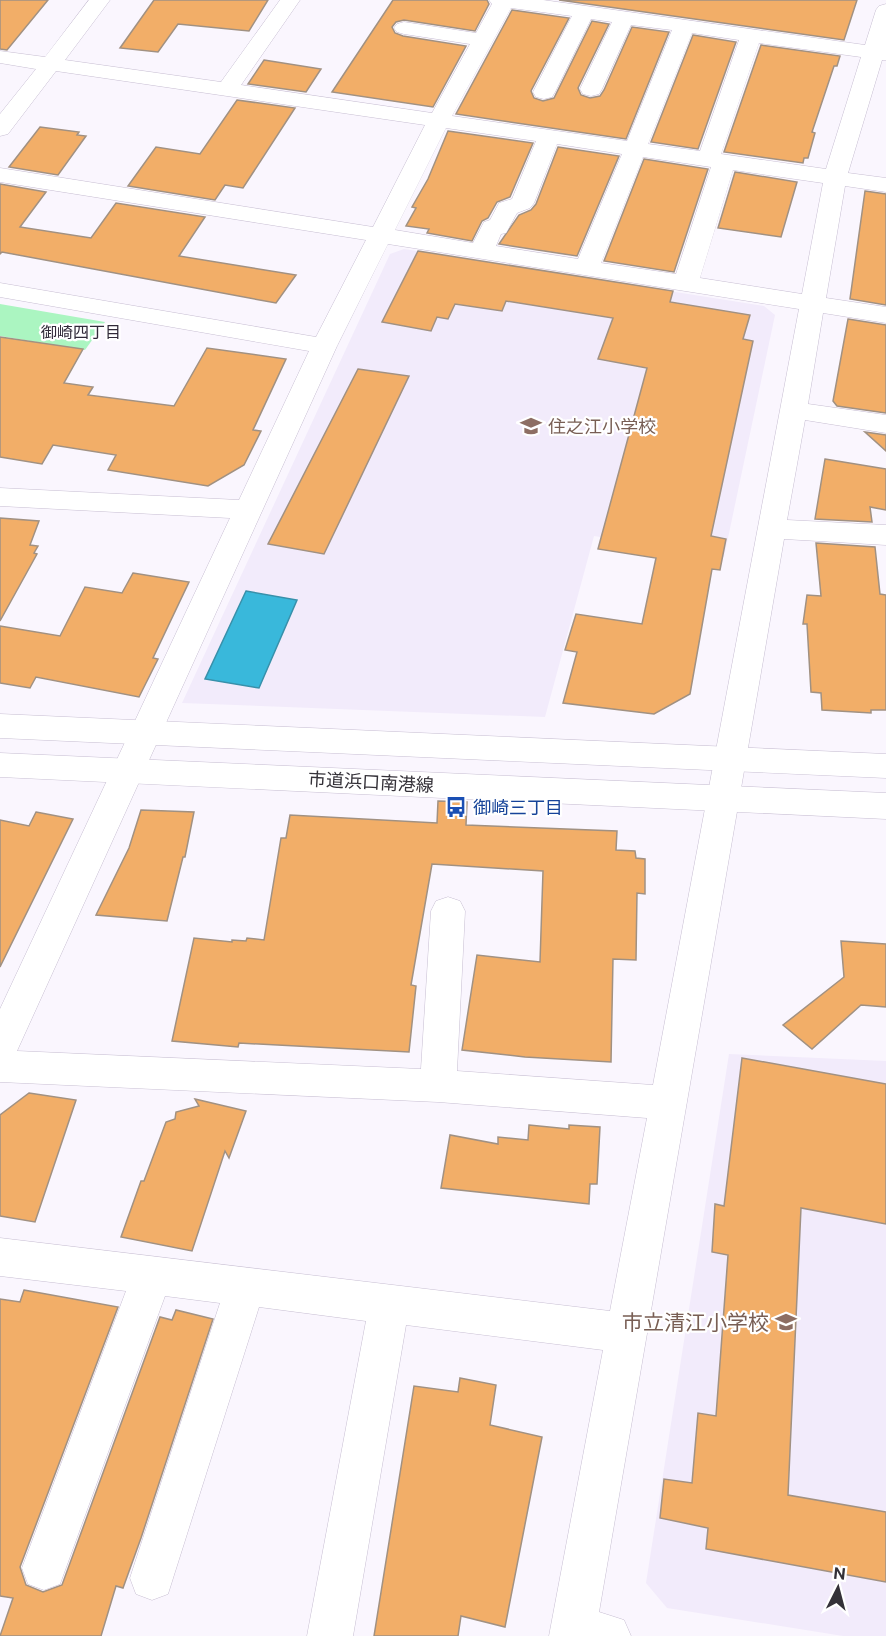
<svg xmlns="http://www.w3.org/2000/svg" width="886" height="1636" font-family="'Public Sans','Noto Sans JP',sans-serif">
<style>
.built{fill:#f2ebfb}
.green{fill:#abf5c1}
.water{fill:#39b8db;stroke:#3890aa;stroke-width:1.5}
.building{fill:#f2ae68;stroke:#a19182;stroke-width:1.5}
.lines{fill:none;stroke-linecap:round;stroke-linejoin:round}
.minor-casing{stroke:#c7bed2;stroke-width:1}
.major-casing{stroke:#c7bed2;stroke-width:1}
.minor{fill:#fff;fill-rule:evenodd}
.major{fill:#fff;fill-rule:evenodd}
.labels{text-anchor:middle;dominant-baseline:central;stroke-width:4.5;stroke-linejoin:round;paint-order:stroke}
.far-neighbourhood-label{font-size:16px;fill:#302938;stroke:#fff}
.education-label{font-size:18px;fill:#785e54;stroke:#fff;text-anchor:start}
.street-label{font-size:18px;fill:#343138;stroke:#fff}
.transit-label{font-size:18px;fill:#164399;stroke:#fff;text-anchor:start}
.near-education-label{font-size:21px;fill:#785e54;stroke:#fff;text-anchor:end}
</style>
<rect width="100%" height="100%" fill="#faf6fe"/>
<g class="built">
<path d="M404,249L764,306L775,315L724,557L594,536L545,717L182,703L390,254Z"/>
<path d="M729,1054L886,1061V1636H843L667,1608L646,1583Z"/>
</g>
<path class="green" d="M0,304L105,322L85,350L0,336Z"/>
<path class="water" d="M246,591L297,600L259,688L205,679Z"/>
<g class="building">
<path d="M0,0H48L7,50L0,49Z"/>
<path d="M154,0H268L249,31L178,24L158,52L120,48Z"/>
<path d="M393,0H487L489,4L475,31L404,20L396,22L392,27L395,33L403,36L466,46L433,107L332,92Z"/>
<path d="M559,0H857L844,40Z"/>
<path d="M512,10L569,18L531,91L534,98L543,101L554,98L592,21L609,24L578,88L581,95L590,98L600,96L604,90L632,27L669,32L626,139L456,114Z"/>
<path d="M693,35L736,42L698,149L651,142Z"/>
<path d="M761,45L840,56L837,66H834L812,132L815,133L808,158H804L803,163L724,152Z"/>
<path d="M264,60L321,69L306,92L248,84Z"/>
<path d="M237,100L295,108L243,188L225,185L215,200L128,186L156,147L200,154Z"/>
<path d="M40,127L79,132L77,135L86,136L58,175L9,167Z"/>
<path d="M448,131L533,143L510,197L497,202L488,218L482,221L472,241L427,233L429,229L406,226L416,208L412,207L428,179Z"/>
<path d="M558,147L619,156L577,256L499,244L519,215L531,210L536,204Z"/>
<path d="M644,159L708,169L674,272L604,261Z"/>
<path d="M735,172L797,182L781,237L718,228Z"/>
<path d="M0,184L46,192L20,227L91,238L116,203L205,217L179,256L296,275L276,303L2,252L0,254Z"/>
<path d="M865,191L886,194V305L850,299Z"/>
<path d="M418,251L673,291L670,302L750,315L743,339L753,341L711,536L726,539L720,570L712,569L690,694L654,714L563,703L577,652L565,650L576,614L642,624L656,558L598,549L647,368L598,359L613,318L506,301L502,311L455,304L448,319L437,317L431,331L382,322Z"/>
<path d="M848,319L886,325V413L837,406L833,401Z"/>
<path d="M0,337L83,349L64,383L93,387L88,395L174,406L207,348L286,359L253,430L261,431L244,465L208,486L108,470L116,455L53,445L42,464L0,457Z"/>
<path d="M358,369L409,376L324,554L268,544Z"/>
<path d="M865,432L886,435V451Z"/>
<path d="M825,459L886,469V510L870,507L872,522L815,519Z"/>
<path d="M0,518L39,521L30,545L38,546L34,553L37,554L0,621Z"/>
<path d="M816,543L875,547L880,594L886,595V710H871V713L822,710L821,693L811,692L807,624H803L807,595L821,596Z"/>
<path d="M133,573L189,582L153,658L158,659L139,697L36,677L30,688L0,683V626L60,636L85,587L122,593Z"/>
<path d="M438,801L467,802L466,825L617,831L616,850L635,851L636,858L645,859V894L637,893L636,960L613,959L611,1062L525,1057L462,1050L477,955L540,962L543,871L432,864L411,985L416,986L409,1052L239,1043L238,1047L172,1041L194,938L232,942V940L246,941L247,938L264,940L281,838H286L290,815L437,823Z"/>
<path d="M141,810L194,812L185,857H183L167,921L96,915L129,848Z"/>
<path d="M36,812L73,819L0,967V820L29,826Z"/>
<path d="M841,941L886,944V1007L861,1005L812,1049L783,1025L844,977Z"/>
<path d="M742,1058L886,1084V1224L801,1208L788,1495L886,1512V1582L706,1549L708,1528L660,1518L664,1479L692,1483L698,1413L716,1416L728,1255L712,1252L715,1204L724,1206Z"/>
<path d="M29,1093L76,1100L35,1222L0,1216V1115Z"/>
<path d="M195,1099L246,1111L229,1158L225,1151L192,1251L121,1237L141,1181H144L166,1122L175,1119L176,1112L199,1106Z"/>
<path d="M529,1125L569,1129V1125L600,1127L597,1184H590L589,1204L441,1188L450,1135L498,1144V1137L528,1140Z"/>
<path d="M24,1290L118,1307L20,1567L26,1585L43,1592L62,1585L160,1317L172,1320L176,1310L213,1319L141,1538L123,1588L116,1586L101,1636H0L13,1598L0,1596V1299L20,1302Z"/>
<path d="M460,1378L496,1385L490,1425L542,1437L505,1627L461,1616L458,1636H374L414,1386L458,1392Z"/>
</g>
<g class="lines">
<defs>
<path id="minor" d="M89,0H110L65,60L221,82L280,0H300L241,85L432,113L470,44L404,34L397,32L394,28L397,24L404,22L476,33L492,4L489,0H543L865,45L876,10L879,6L886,4V60H882L848,173L886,178V192L845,186L826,298L886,307V323L823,313L808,404L886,415V433L805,420L787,520L886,525V545L784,539L599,1612L624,1620L631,1636H549L603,1350L406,1325L353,1636H307L366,1321L259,1307L168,1594L152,1600L136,1594L130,1578L220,1303L165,1296L60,1584L44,1590L28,1584L22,1568L126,1291L0,1276V1238L610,1311L647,1118L438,1102L0,1082V1009L230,518L0,506V488L239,500L309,351L0,297V283L316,337L366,240L0,182V168L373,227L425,125L56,71L8,134L0,136V114L36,69L0,63V51L45,57ZM511,8L572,16L533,92L536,97L544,99L552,97L555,92L591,19L612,22L580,89L583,94L591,96L599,94L602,89L631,25L672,30L627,141L452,116ZM692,33L739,40L700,151L648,144ZM759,43L861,57L826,169L721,154ZM446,128L536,141L512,199L499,203L490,220L484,222L473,243L395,230ZM557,144L622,154L578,259L496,246L501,234L506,233L517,213L530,208L534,203ZM643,157L711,167L676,274L601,263ZM733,170L823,183L802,294L700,278ZM388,244L799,309L653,1085L457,1071L465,911L460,901L448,897L436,901L431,911L421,1069L17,1051L337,346Z"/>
<g id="major">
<path d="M0,714L886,754V778L0,738Z"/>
<path d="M0,753L886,793V819L0,777Z"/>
</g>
</defs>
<use href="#minor" class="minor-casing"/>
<use href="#major" class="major-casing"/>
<use href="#minor" class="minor"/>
<use href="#major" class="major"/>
</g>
<defs>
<symbol id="school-bare" viewBox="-9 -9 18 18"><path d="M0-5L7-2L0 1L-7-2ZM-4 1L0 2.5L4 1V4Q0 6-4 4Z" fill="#8d6e63" stroke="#fff" stroke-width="2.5" paint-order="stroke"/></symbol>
<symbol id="bus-bare" viewBox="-9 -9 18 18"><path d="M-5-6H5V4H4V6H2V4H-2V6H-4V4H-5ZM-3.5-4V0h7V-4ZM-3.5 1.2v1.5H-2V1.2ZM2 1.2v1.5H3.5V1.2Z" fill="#1a4fb4" stroke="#fff" stroke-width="2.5" paint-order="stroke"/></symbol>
</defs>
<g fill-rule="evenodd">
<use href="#school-bare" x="516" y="411" width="30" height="30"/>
<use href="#bus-bare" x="441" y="792" width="30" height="30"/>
<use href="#school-bare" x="771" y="1307" width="30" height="30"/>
</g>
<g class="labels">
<g class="far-neighbourhood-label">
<text x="81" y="332">御崎四丁目</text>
</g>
<g class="education-label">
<text x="548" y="426">住之江小学校</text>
</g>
<g class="street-label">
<text transform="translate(371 782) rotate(3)">市道浜口南港線</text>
</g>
<g class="transit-label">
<text x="473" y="807">御崎三丁目</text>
</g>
<g class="near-education-label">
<text x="769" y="1322">市立清江小学校</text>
</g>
</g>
<g transform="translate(838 1588) rotate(6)" stroke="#ffffff" stroke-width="4.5" paint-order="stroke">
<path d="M0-4.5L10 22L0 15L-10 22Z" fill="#343138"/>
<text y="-9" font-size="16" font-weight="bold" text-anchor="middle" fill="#343138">N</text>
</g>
</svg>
